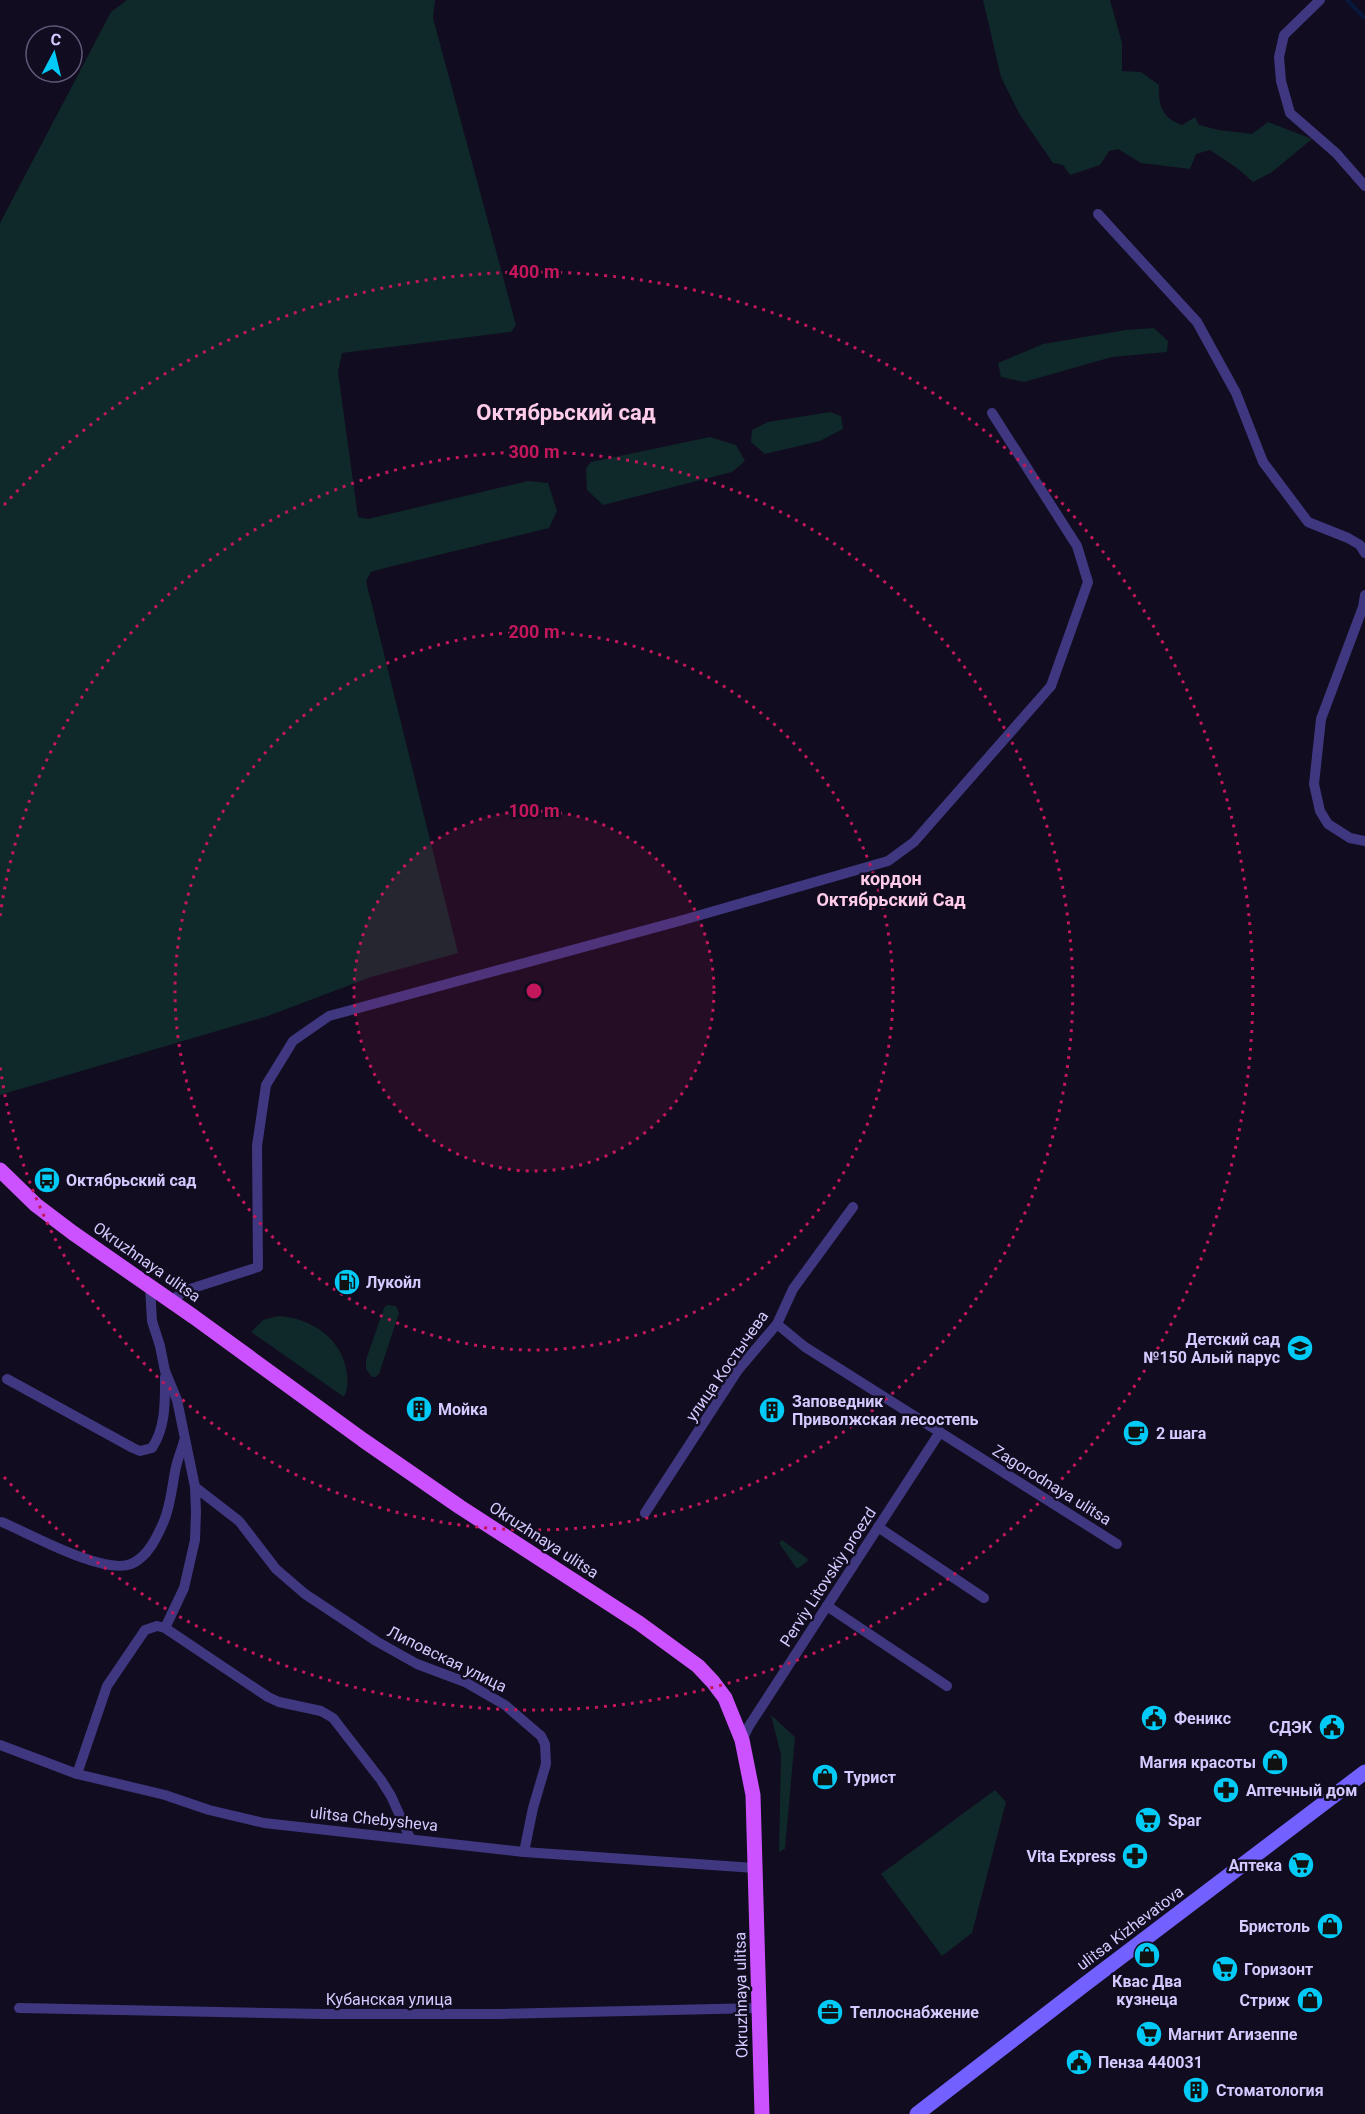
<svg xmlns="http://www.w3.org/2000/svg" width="1365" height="2114" font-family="Roboto,sans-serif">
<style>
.green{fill:#0f2829}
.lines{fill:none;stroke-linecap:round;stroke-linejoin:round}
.stream{stroke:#08173c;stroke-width:4}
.street{stroke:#3f377f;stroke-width:10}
.secondary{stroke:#7261ff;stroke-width:15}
.primary{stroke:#cc51ff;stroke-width:15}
.ring{fill:none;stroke:#c2185b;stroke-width:3;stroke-dasharray:3 6}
.labels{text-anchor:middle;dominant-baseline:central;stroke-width:5;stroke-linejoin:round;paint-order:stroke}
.poi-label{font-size:16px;font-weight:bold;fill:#d5caff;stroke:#110c1f;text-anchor:start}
.street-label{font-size:16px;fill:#d5caff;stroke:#110c1f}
.neighbourhood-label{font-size:18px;font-weight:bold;fill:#ffcce9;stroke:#110c1f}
.district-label{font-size:22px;font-weight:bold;fill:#ffcce9;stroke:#110c1f}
.centre{fill:#c2185b;stroke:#110c1f;stroke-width:3}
.ring-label{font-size:18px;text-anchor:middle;font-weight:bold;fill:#c2185b;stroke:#110c1f;stroke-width:5;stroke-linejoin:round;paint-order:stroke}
</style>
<rect width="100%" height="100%" fill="#110c1f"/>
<g class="green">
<path d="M127,0H435L433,18L516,325L511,332L342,353L338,372L358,517L368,519L528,481L548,483L557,511L549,528L381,569L371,572L366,581L458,953L371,977L268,1016L0,1095V223L111,12Z"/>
<path d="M983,0H1110L1122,43V71L1141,72L1159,85C1158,105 1162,118 1182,125L1195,117L1199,125L1219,130L1252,134L1268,122L1312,139L1272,172L1253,182L1237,168L1210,150L1196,154L1190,169L1141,163L1118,149L1109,151L1100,165L1070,175L1063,165L1053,163L1020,115L1001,77Z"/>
<path d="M1154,328L1168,341L1167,352L1112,357L1024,382L1001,377L998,363L1043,344L1126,330Z"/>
<path d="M830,412L841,416L843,429L820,441L765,454L751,442L752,430L768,422Z"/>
<path d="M710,437L736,445L745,461L732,472L603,505L587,490L586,468L591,462Z"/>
<path d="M387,1305L396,1306L399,1313L379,1374L375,1377H372L366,1369V1360L384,1308Z"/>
<path d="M278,1316C312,1318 343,1339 347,1374C348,1382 348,1389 344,1397L251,1332L263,1320Z"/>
<path d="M782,1540L809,1560L797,1569L779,1543Z"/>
<path d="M771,1715L795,1737L785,1849L779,1852L781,1755Z"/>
<path d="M995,1790L1006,1802L972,1933L942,1956L881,1874Z"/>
</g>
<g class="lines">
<path class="stream" d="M1347,0L1365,18"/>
<g class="street">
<path d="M1320,0L1284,35L1279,57L1281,81L1290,113L1336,153L1365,186"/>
<path d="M1098,214L1197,322L1236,393L1263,462L1308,522L1348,538L1360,545L1365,553"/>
<path d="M1365,595L1363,607L1321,719L1314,784L1320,811L1328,824L1350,838L1365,841"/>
<path d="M150,1287L152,1321L160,1346L165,1371L177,1400L195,1487L196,1512L195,1540L184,1588L165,1628"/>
<path d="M170,1301L187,1290L258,1267L257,1146L266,1085L293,1041L329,1016L683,920L888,861L914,842L1051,686L1088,582L1077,546L992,413"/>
<path d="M777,1324L805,1347L1117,1544"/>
<path d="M7,1379L133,1448L140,1451L152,1448C166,1427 165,1401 165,1377"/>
<path d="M195,1487L239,1521L276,1569L305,1594L376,1641L417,1664L465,1682L505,1705L541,1736L545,1744L546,1764L533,1808L524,1852"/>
<path d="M645,1513L738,1370L777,1324L793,1289L853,1207"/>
<path d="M2,1522C30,1534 103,1575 131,1564C148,1557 157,1537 164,1521C171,1504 172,1485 176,1467C178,1458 182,1449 184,1441"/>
<path d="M878,1527L984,1598"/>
<path d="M827,1606L947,1686"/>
<path d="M742,1740L749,1726L940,1432"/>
<path d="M0,1745L77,1774L165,1795L209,1810L264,1823L524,1852L755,1868"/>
<path d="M77,1774L107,1686L145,1630L157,1626L165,1628L268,1697L279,1702L321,1711L333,1718L381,1780L391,1796L410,1838"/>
<path d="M19,2008L323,2014H501L759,2008"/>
</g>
<path class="secondary" d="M917,2114L1084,1985L1365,1772"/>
<path class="primary" d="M0,1170L36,1205L73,1233L194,1317L363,1440L460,1507L639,1623L698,1666L713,1682L725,1698L742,1740L753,1795L762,2114"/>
</g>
<circle cx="534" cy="991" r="180" fill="#c2185b" fill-opacity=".12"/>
<g class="ring">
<circle cx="534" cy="991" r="180"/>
<circle cx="534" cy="991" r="359"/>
<path d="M0 916A539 539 0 1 1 0 1066"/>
<path d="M4 505A719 719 0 1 1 4 1477"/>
</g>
<defs>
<symbol id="bus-disc" viewBox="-11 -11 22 22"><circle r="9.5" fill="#00caf5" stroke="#110c1f"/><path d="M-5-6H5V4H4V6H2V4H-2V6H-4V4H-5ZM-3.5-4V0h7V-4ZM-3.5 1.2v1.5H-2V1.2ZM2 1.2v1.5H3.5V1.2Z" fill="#111"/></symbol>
<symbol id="fuel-disc" viewBox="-11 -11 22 22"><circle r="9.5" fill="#00caf5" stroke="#110c1f"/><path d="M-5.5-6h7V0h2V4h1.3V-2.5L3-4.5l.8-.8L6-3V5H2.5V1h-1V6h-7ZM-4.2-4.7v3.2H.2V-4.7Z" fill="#111"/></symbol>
<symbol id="school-disc" viewBox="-11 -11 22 22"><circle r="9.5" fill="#00caf5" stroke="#110c1f"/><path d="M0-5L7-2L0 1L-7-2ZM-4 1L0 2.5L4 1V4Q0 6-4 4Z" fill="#111"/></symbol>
<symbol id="building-disc" viewBox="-11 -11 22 22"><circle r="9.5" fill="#00caf5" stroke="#110c1f"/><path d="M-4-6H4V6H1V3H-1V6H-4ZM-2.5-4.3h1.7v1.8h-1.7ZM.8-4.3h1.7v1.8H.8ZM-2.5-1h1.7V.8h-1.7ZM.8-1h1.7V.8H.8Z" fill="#111"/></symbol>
<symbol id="cafe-disc" viewBox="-11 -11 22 22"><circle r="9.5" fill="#00caf5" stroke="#110c1f"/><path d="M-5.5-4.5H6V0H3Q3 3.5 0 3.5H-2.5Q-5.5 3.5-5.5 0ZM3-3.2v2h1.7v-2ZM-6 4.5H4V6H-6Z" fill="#111"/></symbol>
<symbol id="civic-disc" viewBox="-11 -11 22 22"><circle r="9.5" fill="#00caf5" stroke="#110c1f"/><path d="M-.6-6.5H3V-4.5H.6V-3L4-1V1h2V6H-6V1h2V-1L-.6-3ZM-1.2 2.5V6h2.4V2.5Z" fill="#111"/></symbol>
<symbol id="shop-disc" viewBox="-11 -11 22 22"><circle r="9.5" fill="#00caf5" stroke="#110c1f"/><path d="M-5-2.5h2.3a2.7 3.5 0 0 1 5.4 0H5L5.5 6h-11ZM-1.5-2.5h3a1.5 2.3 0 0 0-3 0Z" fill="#111"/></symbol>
<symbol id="pharmacy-disc" viewBox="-11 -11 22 22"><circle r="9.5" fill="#00caf5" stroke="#110c1f"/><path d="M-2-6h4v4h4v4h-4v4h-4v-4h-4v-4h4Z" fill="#111"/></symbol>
<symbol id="supermarket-disc" viewBox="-11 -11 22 22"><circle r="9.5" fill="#00caf5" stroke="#110c1f"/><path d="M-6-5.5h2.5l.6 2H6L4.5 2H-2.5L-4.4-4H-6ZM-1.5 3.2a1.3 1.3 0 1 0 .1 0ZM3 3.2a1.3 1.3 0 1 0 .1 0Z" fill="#111"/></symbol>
<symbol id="office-disc" viewBox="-11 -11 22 22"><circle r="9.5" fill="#00caf5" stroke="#110c1f"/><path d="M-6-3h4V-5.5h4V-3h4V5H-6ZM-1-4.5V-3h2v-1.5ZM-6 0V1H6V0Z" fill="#111"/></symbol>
</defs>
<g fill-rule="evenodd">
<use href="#bus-disc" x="32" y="1165" width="30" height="30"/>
<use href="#fuel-disc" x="332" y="1267" width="30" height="30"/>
<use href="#school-disc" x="1285" y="1333" width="30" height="30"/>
<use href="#building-disc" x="404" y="1394" width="30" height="30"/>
<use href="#building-disc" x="757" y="1395" width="30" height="30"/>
<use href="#cafe-disc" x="1121" y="1418" width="30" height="30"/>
<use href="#civic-disc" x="1139" y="1703" width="30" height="30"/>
<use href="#civic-disc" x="1317" y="1712" width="30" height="30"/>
<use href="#shop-disc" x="1260" y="1747" width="30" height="30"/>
<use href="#shop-disc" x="810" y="1762" width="30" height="30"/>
<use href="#pharmacy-disc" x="1211" y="1775" width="30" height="30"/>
<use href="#supermarket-disc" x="1133" y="1805" width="30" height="30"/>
<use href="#pharmacy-disc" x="1120" y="1841" width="30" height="30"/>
<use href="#supermarket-disc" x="1286" y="1850" width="30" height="30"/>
<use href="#shop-disc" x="1315" y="1911" width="30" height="30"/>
<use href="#shop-disc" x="1132" y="1940" width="30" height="30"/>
<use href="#supermarket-disc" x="1210" y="1954" width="30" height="30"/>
<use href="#shop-disc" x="1295" y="1985" width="30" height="30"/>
<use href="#office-disc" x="815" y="1997" width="30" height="30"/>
<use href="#supermarket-disc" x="1134" y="2019" width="30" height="30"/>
<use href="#civic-disc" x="1064" y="2047" width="30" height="30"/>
<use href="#building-disc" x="1181" y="2075" width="30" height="30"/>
</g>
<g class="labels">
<g class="poi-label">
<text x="66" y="1180">Октябрьский сад</text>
<text x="366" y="1282">Лукойл</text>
<text x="1280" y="1339" text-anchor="end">Детский сад<tspan x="1280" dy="18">№150 Алый парус</tspan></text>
<text x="792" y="1401">Заповедник<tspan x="792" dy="18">Приволжская лесостепь</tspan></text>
<text x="438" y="1409">Мойка</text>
<text x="1156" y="1433">2 шага</text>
<text x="1174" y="1718">Феникс</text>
<text x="1312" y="1727" text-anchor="end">СДЭК</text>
<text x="1256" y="1762" text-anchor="end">Магия красоты</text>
<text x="844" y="1777">Турист</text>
<text x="1246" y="1790">Аптечный дом</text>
<text x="1168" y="1820">Spar</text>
<text x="1116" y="1856" text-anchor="end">Vita Express</text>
<text x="1282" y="1865" text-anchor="end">Аптека</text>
<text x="1310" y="1926" text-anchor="end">Бристоль</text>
<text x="1244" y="1969">Горизонт</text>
<text x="1147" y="1981" text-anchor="middle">Квас Два<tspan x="1147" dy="18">кузнеца</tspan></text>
<text x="1290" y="2000" text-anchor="end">Стриж</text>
<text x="850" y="2012">Теплоснабжение</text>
<text x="1168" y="2034">Магнит Агизеппе</text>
<text x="1098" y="2062">Пенза 440031</text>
<text x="1216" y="2090">Стоматология</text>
</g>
<g class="street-label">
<text transform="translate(147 1262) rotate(35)">Okruzhnaya ulitsa</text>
<text transform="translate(727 1366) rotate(-55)">улица Костычева</text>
<text transform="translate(1052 1485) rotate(32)">Zagorodnaya ulitsa</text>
<text transform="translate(544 1540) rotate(33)">Okruzhnaya ulitsa</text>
<text transform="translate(828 1577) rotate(-57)">Perviy Litovskiy proezd</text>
<text transform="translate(447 1659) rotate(26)">Липовская улица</text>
<text transform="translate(374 1819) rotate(6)">ulitsa Chebysheva</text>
<text transform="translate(1130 1928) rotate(-37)">ulitsa Kizhevatova</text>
<text transform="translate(741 1995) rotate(-91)">Okruzhnaya ulitsa</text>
<text x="389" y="1999">Кубанская улица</text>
</g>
<g class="neighbourhood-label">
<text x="891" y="878">кордон<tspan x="891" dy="21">Октябрьский Сад</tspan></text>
</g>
<g class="district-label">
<text x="566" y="412">Октябрьский сад</text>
</g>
</g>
<circle cx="534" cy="991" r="9" class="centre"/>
<g class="ring-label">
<text x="534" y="278">400 m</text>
<text x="534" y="458">300 m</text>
<text x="534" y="638">200 m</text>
<text x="534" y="817">100 m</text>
</g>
<g transform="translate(54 54) rotate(7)"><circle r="28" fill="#110c1f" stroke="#5f5879" stroke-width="1.5"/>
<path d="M0-4.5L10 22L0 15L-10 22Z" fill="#00caf5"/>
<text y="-9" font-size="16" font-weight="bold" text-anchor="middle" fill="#d5caff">С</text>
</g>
</svg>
